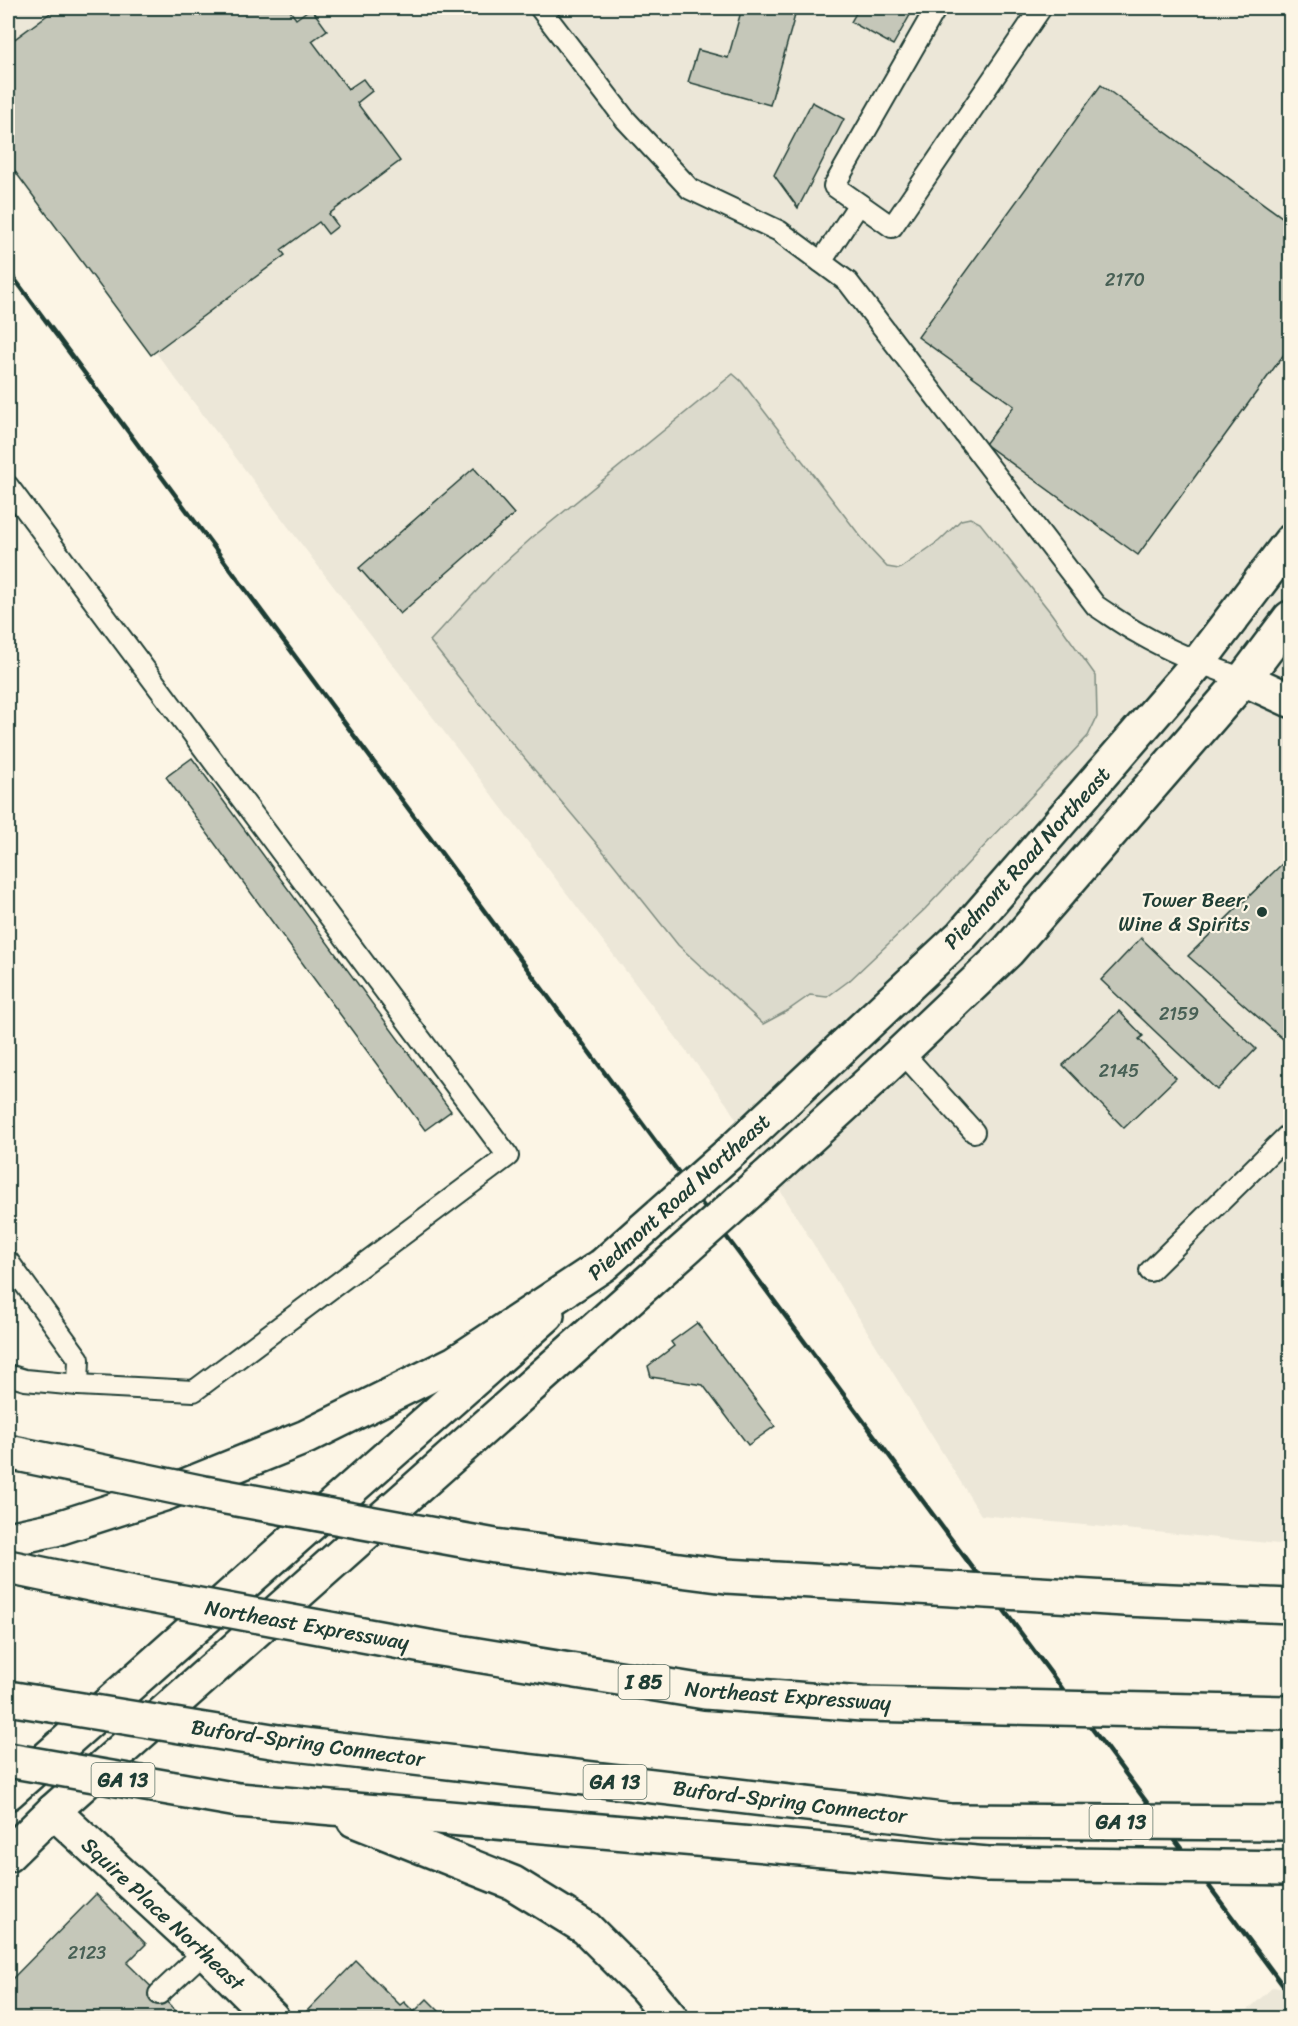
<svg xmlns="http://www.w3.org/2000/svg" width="1298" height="2026" font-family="Sriracha,sans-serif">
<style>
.built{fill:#ece7d8}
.green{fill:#dcdacc;stroke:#7e8c80;stroke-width:1.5}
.building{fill:#c5c7b9;stroke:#1f3d34;stroke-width:1.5}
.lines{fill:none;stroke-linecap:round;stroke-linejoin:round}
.service-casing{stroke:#1f3d34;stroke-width:24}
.minor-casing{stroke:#1f3d34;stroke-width:38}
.secondary-casing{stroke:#1f3d34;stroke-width:38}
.motorway-casing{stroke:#1f3d34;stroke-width:38}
.service{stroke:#fcf5e5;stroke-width:20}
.minor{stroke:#fcf5e5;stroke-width:33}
.secondary{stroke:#fcf5e5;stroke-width:33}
.motorway{stroke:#fcf5e5;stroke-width:33}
.rail{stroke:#1f3d34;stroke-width:4.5}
.secondary-bridge-casing{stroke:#1f3d34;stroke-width:38;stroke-linecap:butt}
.motorway-bridge-casing{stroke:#1f3d34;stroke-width:38;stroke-linecap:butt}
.secondary-bridge{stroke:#fcf5e5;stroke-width:33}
.motorway-bridge{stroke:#fcf5e5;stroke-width:33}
.poi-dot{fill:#1f3d34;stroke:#fcf5e5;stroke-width:2}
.labels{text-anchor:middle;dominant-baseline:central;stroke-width:4.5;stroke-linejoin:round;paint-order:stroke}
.number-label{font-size:18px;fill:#486055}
.shield{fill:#fcf5e5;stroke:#617469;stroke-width:1.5}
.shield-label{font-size:20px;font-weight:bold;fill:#1f3d34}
.street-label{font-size:21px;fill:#1f3d34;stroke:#fcf5e5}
.poi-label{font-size:21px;fill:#1f3d34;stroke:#fcf5e5;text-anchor:end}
</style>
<rect width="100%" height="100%" fill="#fcf5e5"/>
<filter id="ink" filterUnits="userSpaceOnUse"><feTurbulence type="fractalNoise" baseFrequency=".0167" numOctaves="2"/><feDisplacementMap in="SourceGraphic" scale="12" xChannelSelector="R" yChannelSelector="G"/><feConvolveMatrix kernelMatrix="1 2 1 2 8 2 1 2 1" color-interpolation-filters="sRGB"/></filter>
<g filter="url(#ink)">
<g class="built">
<path d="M8,8H1290V1545L981,1515L726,1103L8,158Z"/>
<path d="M1273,1987L1290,1990V2018H1239Z"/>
</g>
<path class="green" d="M733,374L741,381L871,550L887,567L899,569L939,541L961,520L970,518L980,523L1051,613L1096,676L1097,717L1088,736L925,909L850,980L827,997L810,995L787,1011L763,1024L678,945L612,862L495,723L430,641L495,571L534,536Z"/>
<g class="building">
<path d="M57,8H288L296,19L311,8L327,30L312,41L348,89L363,79L372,91L357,103L400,161L329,214L338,226L328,234L319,222L281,250L285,255L151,355L8,162V44Z"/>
<path d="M742,8H797L770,105L688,82L698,50L728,58Z"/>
<path d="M859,8H914L893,45L851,22Z"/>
<path d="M1101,85L1290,223V346L1138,555L985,444L1014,406L918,337Z"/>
<path d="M812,102L844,119L798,208L774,175Z"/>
<path d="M474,468L514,514L400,614L359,568Z"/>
<path d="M192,758L451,1111L425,1130L166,777Z"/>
<path d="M1284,862L1290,868V1045L1188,956Z"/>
<path d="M1141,938L1256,1049L1217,1090L1101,980Z"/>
<path d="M1119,1011L1143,1036L1139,1039L1176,1078L1124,1128L1063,1065Z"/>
<path d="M697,1323L775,1426L748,1445L703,1385L651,1377L648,1366L674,1346L671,1342Z"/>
<path d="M96,1894L146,1944L127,1963L183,2018H8V1983Z"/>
<path d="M356,1961L400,2005L404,2002L414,2012L427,1999L446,2018H300Z"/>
</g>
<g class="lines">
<defs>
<g id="service">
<path d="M540,8L625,119L690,189L779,231L848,282L1096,606C1110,615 1125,626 1140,634C1173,653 1209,667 1244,679"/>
<path d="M936,8L834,186L892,227L1041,8"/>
<path d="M821,262L859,204"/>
<path d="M8,486L508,1156L194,1391L78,1385"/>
<path d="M901,1051L974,1132"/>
<path d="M8,1261L79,1359L78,1385L25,1380L8,1375"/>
<path d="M1150,1271L1290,1133"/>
<path d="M159,1994L205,1951"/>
</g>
<g id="minor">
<path d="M1244,679L1290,700"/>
<path d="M53,1811L205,1951L272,2018"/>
</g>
<g id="secondary">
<path d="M734,1149L962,935L1198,663L1290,542"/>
<path d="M765,1178L870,1082L1008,951L1244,679L1290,618"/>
<path d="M8,1793L547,1315"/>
<path d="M8,1855L53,1811L647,1283"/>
</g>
<g id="motorway">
<path d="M8,1539L55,1529L167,1493L306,1437L455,1363L603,1265"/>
<path d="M278,1742L951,1821"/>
<path d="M238,1800L988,1864"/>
<path d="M354,1820L513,1883L586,1928L645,1987L671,2018"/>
</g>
</defs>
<use href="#service" class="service-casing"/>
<use href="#minor" class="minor-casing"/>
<use href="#secondary" class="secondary-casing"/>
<use href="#motorway" class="motorway-casing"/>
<use href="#service" class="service"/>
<use href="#minor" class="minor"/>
<use href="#secondary" class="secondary"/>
<use href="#motorway" class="motorway"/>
<path class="rail" d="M8,270L1290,1995"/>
<defs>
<g id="secondary-bridge">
<path d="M603,1265L734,1149"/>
<path d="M647,1283L765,1178"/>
</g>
<g id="motorway-bridge">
<path d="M8,1452L204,1493L495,1546L726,1576L1125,1599L1290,1606"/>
<path d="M8,1567L134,1593L428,1647L705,1692L862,1704L1290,1713"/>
<path d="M8,1698L278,1742"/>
<path d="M8,1760L238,1800"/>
<path d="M951,1821L1290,1823"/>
<path d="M988,1864L1290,1868"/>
</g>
</defs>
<use href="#secondary-bridge" class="secondary-bridge-casing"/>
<use href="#motorway-bridge" class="motorway-bridge-casing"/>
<use href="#secondary-bridge" class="secondary-bridge"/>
<use href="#motorway-bridge" class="motorway-bridge"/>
</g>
</g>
<circle class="poi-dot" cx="1262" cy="912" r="6"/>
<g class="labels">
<g class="number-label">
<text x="1125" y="280">2170</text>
<text x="1179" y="1014">2159</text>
<text x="1119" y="1071">2145</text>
<text x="87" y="1953">2123</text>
</g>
<g class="shield">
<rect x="618.5" y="1665" width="51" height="34" rx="4.5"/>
<rect x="91.5" y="1763" width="63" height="34" rx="4.5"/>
<rect x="583.5" y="1765" width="63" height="34" rx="4.5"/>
<rect x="1089.5" y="1805" width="63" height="34" rx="4.5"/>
</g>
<g class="shield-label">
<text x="644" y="1682">I 85</text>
<text x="123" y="1780">GA 13</text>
<text x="615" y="1782">GA 13</text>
<text x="1121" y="1822">GA 13</text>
</g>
<g class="street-label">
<text transform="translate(1027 858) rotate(-48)">Piedmont Road Northeast</text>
<text transform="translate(679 1197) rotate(-42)">Piedmont Road Northeast</text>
<text transform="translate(307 1625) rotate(10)">Northeast Expressway</text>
<text transform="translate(788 1696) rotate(4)">Northeast Expressway</text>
<text transform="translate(308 1743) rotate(8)">Buford-Spring Connector</text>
<text transform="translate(790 1802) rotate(7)">Buford-Spring Connector</text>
<text transform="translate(163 1914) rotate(43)">Squire Place Northeast</text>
</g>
<g class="poi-label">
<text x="1250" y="900">Tower Beer,<tspan x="1250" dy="24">Wine &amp; Spirits</tspan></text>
</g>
</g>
<rect width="1298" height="2026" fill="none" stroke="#fcf5e5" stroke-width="30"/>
<rect x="15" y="15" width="1268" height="1996" fill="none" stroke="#1f3d34" stroke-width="2" filter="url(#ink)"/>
</svg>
